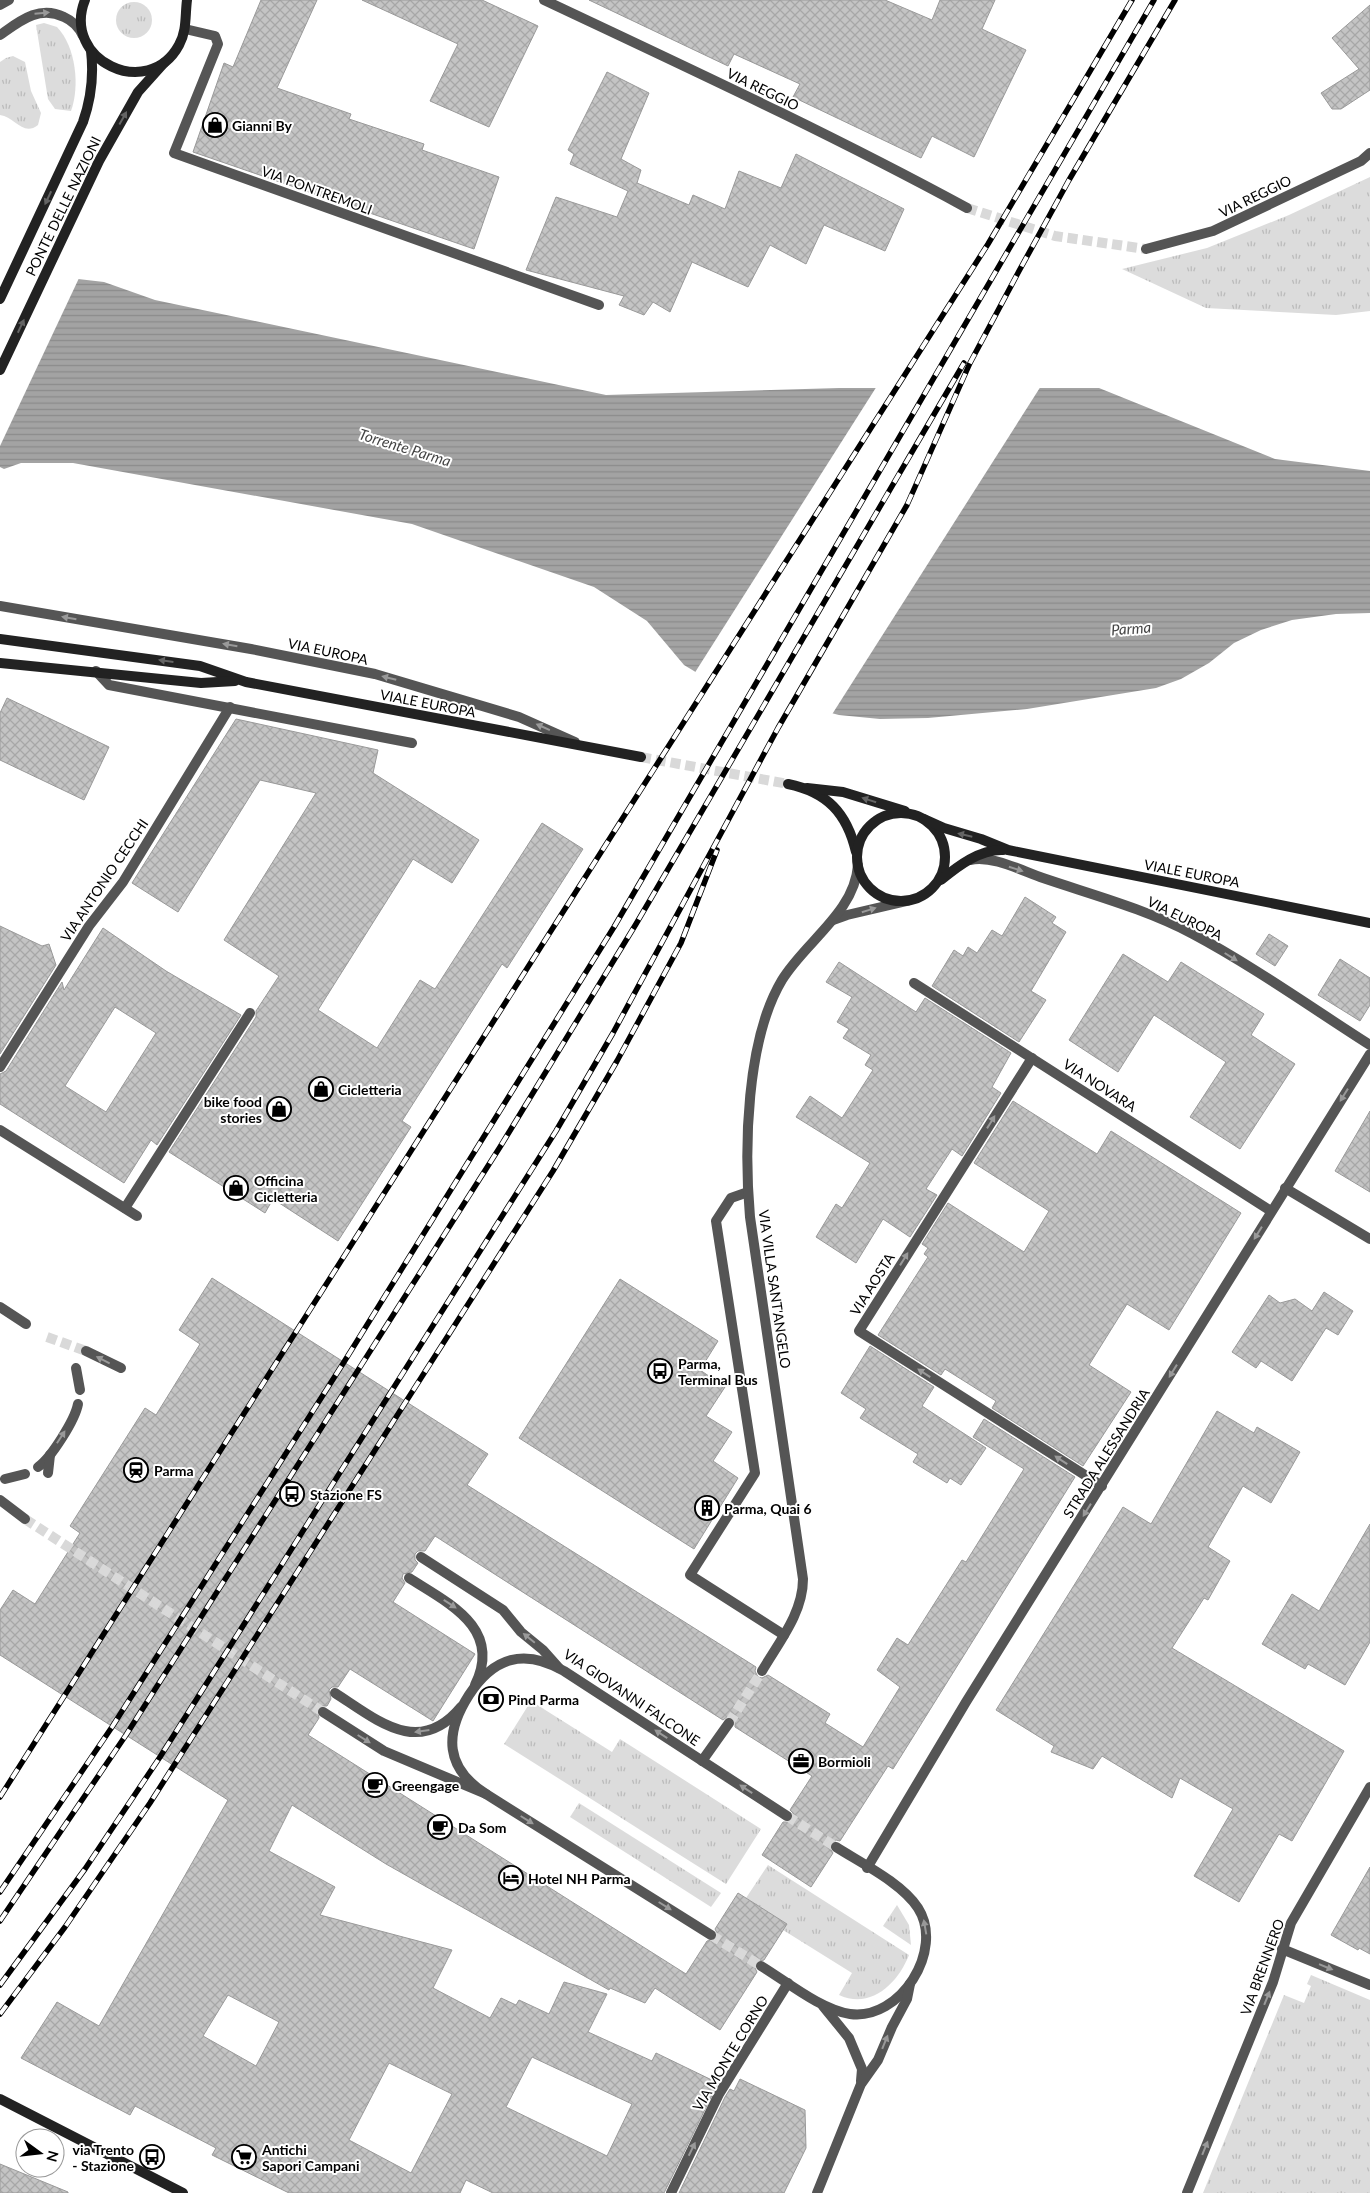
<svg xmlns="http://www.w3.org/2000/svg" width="1370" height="2193" font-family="Lato,sans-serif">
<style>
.grass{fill:url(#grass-tufts)}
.water{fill:url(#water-rules)}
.pier{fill:#fff}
.building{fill:url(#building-cross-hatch);stroke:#999;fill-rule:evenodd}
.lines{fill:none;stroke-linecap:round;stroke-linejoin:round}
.street-tunnel{stroke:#d9d9d9;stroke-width:10;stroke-dasharray:10 5;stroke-linecap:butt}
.secondary-tunnel{stroke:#d9d9d9;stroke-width:10;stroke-dasharray:10 5;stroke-linecap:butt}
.lane{stroke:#555;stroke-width:10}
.street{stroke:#555;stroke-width:10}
.secondary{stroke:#222;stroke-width:10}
.rail-casing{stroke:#000;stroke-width:5.5}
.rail{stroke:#fff;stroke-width:4;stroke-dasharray:11;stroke-linecap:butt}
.oneway{fill:#999}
.oneway2{fill:#646464}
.labels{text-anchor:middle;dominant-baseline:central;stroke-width:4;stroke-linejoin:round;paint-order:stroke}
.street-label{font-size:14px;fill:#000;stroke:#fff}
.poi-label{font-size:14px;font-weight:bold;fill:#000;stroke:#fff;text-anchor:start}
.water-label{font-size:15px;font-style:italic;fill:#444;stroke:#fff}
</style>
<defs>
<pattern id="grass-tufts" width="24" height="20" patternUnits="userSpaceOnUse" patternTransform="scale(1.25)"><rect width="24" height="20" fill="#dcdcdc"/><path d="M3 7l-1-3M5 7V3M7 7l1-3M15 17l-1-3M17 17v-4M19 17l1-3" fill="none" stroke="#bbb"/></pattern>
<pattern id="water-rules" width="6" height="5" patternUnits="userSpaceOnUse" patternTransform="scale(1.25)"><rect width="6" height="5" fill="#a3a3a3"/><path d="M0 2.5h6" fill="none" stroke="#8b8b8b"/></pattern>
<pattern id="building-cross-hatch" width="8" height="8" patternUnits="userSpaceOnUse" patternTransform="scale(1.25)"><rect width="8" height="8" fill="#c4c4c4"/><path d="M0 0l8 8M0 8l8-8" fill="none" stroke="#a7a7a7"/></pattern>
</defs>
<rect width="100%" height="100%" fill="#fff"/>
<g class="grass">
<circle cx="134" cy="20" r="18"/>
<path d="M44,23L57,27C76,47 80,86 71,111L55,109L48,99L36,25Z"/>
<path d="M13,56L25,62L31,91L41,113L38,125C23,137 15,117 0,115V62L6,58Z"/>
<path d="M1370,177V311L1336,315L1206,308L1122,269L1207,248L1289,215Z"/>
<path d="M531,1701L612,1752L620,1739L761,1829L726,1884L504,1744Z"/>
<path d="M579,1803L721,1893L711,1907L570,1817Z"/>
<path d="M768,1865L909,1955C898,1983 871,2010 839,1995L852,1973L783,1930L787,1924L746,1898Z"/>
<path d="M897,1905L909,1925L911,1945L883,1926Z"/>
<path d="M1311,1975L1370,2000V2193H1203L1284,1995L1304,2003L1311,1986L1307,1984Z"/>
</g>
<path class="water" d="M0,270L104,282L155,300L606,395L839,388H1099L1275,459L1370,471V613L1336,614L1292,620L1261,630L1234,643L1209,663L1181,679L1156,688L1027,709L928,718L880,719L839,715L714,683L684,665L647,621L594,587L412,524L73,463H21L4,469L0,467Z"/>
<g class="pier">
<path d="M0,267L80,276L0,446Z"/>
<path d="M877,386H1041L831,716L746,695L713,685L694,674Z"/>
</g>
<g class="building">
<path d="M261,0H317L277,88L351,114L349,119L424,144L422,150L499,177L474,249L193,152L224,63L233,67Z"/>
<path d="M362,0H482L538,26L489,127L430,101L458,44Z"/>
<path d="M589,0H885L932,20L940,0H995L982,29L1026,50L974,157L932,136L921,158L793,97L800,84L734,54L728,66Z"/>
<path d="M1370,5V90L1341,109H1332L1321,93L1359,69L1332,38Z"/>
<path d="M607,72L649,93L621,159L641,170L637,183L689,205L693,195L725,209L739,171L781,188L796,154L904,209L885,251L824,225L806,264L770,245L748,287L692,262L670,312L653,302L644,315L619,305L624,296L526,270L556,197L617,217L628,191L570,164L574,154L568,150Z"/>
<path d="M7,698L109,747L84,800L0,760V713Z"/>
<path d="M236,719L378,750L373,773L479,840L452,883L413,859L318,1010L377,1048L420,980L435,989L542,823L583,849L507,968L502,964L402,1121L411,1127L338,1241L273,1199L265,1213L169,1152L256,1017V1011L279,976L224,940L316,793L260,780L178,912L132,883Z"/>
<path d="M1025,897L1056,917L1052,923L1066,932L1031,991L1046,1000L1019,1042L932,986L954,950L963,956L968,947L977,953L992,930L1002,936Z"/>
<path d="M0,926L42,946L49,944L56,965L0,1054Z"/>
<path d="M103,928L166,971L241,1015L157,1145L151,1140L124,1183L0,1104V1074L6,1071L62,982L64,990ZM115,1007L156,1033L106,1112L65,1086Z"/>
<path d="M1269,934L1288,946L1275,966L1256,954Z"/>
<path d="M1123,954L1168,982L1181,962L1264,1014L1251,1035L1295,1064L1240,1149L1190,1117L1226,1062L1154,1015L1118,1072L1069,1040Z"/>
<path d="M1340,959L1370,978V1005L1360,1021L1318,995Z"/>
<path d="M839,962L916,1012L925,998L1011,1053L992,1087L1001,1093L962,1156L952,1149L926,1189L937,1195L910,1237L883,1219L856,1263L816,1237L836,1204L842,1208L870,1163L796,1117L810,1096L842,1118L873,1070L865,1065L871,1055L843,1038L849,1029L837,1022L852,997L826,982Z"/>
<path d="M1013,1101L1097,1154L1111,1131L1241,1213L1169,1330L1127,1304L1089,1365L1131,1392L1083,1466L992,1408L996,1401L945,1369L941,1375L878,1335L928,1257L924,1254L928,1248L922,1244L948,1203L1024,1252L1049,1211L974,1163Z"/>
<path d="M1370,1111V1192L1335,1171Z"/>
<path d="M212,1278L488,1454L467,1485L756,1667L755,1671L758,1677L762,1678L768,1675L830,1714L825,1723L863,1747L900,1687L877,1670L897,1638L908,1645L962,1560L966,1562L1024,1469L973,1437L984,1419L1075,1477L893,1769L888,1766L840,1841L836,1840L830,1843L829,1847L833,1853L811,1887L762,1855L783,1822H790L793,1819V1813L790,1810L812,1776L735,1727V1721L733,1717H727L723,1720L435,1536L425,1551H418L415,1554V1560L418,1563L412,1572L403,1574L402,1578L405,1583L393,1602L475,1654L433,1721L350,1669L338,1687H332L329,1690L331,1699L327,1706H320L317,1709L319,1718L308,1735L686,1974L707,1941L717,1939L718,1935L715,1929L738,1893L787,1924L764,1960L756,1962L754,1966L757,1972L720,2030L655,1988L645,2003L610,1988L609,1990L386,1864L292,1805L269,1851L335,1887L320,1915L452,1950L433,1988L490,2018L501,1998L516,2005L519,2000L549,2014L564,1982L607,1994L588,2032L652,2061L656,2053L718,2083L664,2193H493L466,2180L460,2193H289L212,2155L216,2148L135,2106L130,2115L21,2058L57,2002L99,2026L228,1800L0,1655V1610L13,1590L35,1604L80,1533L70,1526L145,1408L156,1415L200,1344L179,1330ZM228,1995L279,2022L256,2066L203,2036ZM532,2057L632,2104L607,2156L506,2107ZM389,2063L452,2094L411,2173L349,2140Z"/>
<path d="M620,1279L718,1341L700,1370L725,1387L706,1416L732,1432L713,1461L738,1478L694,1549L519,1438Z"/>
<path d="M1324,1292L1353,1311L1338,1335L1326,1328L1292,1381L1261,1361L1256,1368L1232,1352L1269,1295L1280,1303L1295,1299L1312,1311Z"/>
<path d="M870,1346L934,1387L922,1406L986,1448L961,1485L950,1478L947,1483L913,1462L918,1454L860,1418L866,1409L841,1393Z"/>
<path d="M1217,1411L1254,1433L1257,1427L1300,1452L1271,1503L1243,1486L1208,1547L1230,1561L1208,1600L1204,1598L1172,1648L1344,1751L1292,1841L1279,1834L1239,1902L1194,1876L1233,1809L1180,1778L1172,1798L1102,1756L1093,1769L1051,1752L1054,1746L996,1710L1123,1507L1151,1524Z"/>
<path d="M1370,1524V1642L1345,1685L1308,1664L1305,1669L1262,1644L1292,1594L1319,1611Z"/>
<path d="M1370,1867V1954L1359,1948L1358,1950L1331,1935Z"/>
<path d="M740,2079L805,2110L806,2148L784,2193H679L725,2097L730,2089L734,2091Z"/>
<path d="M0,2164L68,2192V2193H0Z"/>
</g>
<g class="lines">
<g class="street-tunnel">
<path d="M967,208L1055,236L1146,249"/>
<path d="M47,1337L86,1351"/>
<path d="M25,1519L323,1712"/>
<path d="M729,1723L762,1671"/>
<path d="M787,1816L836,1847"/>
<path d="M711,1935L761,1966"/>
</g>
<path class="secondary-tunnel" d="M641,757L788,784"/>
<g class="lane">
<path d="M96,671L109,685L412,743"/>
<path d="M0,1067L89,926L123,882L230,707"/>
<path d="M0,1130L137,1216"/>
<path d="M748,1192L731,1198L716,1221L755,1473L690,1575L784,1635"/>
<path d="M125,1208L250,1013"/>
<path d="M0,1307L26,1324"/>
<path d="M86,1351L121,1368"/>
<path d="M76,1368L80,1390"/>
<path d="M38,1467C51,1458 75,1420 78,1404"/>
<path d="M48,1473L50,1455"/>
<path d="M5,1479L25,1474"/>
<path d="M421,1557L503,1610L521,1632L543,1650L559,1668"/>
<path d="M409,1578C448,1603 503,1628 475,1685"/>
<path d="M335,1693C377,1720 419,1758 461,1707"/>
</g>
<g class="street">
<path d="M544,0C686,67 829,133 967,208"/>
<path d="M0,5L9,0"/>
<path d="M185,29L215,36L218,44L174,153L599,305"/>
<path d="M0,35C20,21 39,5 64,17C73,21 79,27 83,36"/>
<path d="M1146,249L1213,231L1361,161L1370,153"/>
<path d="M0,606L251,649L375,674L519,717L575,742"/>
<path d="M970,860C993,855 1022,871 1043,878C1093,895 1146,909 1193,934C1253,966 1312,1008 1370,1045"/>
<path d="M833,920L847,915L907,901"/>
<path d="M914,983L1271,1211"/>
<path d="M1032,1058L859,1331L1102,1486"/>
<path d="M1285,1188L1370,1239"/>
<path d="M0,1500L25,1519"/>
<path d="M762,1671C779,1642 803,1613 803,1579L750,1217C744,1149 746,1040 782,980C805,942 855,912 858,865"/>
<path d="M323,1712L384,1751L486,1794L711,1935"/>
<path d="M702,1761L729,1723"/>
<path d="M486,1794C445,1768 444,1734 469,1695C494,1657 524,1648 564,1671L787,1816"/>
<path d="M867,1868L966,1702L1370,1054"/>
<path d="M1282,1949L1370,1985"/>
<path d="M761,1966C786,1981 821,2010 850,2014C900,2021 945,1950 918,1908C902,1883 861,1863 836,1847"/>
<path d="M823,2006L849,2038L862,2069L861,2081"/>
<path d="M671,2193L719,2094L788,1983"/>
<path d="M817,2193L861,2084L878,2060L892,2027L907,1999L910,1984"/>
<path d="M1187,2193L1273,1982L1291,1923L1370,1787"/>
</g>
<g class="secondary">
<path d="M85,0C61,60 148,102 179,45C187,31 185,15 187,0"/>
<path d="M0,299L83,122C91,99 94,76 91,51"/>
<path d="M0,370L99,161L138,92L164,63"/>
<path d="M0,639L200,666L246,682L641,757"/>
<path d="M0,663L201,683L235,681"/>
<path d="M788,784C827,792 847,813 856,852"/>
<path d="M807,788L843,792L905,811"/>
<circle cx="901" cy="857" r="44"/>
<path d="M924,819L944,828L981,839L1008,850L1370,923"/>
<path d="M941,880C958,866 980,849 1003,850"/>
<path d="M0,2099L183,2193"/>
</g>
<defs>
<g id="rail">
<path d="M0,1797L988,244L1132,0"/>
<path d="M0,1892L112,1727L344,1362L614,927L1154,0"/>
<path d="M0,1921L126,1735L500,1147L636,924L964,363"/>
<path d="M0,1985L85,1869L160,1757L556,1131L613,1033L778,728L907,505L970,363L1019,271L1069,180L1175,0"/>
<path d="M0,2014L65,1927L150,1803L553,1171L617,1061L681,943L717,850"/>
</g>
</defs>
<use href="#rail" class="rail-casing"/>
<use href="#rail" class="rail"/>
</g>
<defs><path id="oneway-solid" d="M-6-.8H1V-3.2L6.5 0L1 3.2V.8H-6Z" transform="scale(1.25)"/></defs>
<g class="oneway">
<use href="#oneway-solid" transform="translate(42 13) rotate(-5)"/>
<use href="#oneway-solid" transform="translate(69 618) rotate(-170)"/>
<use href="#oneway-solid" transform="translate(230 645) rotate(-170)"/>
<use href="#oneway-solid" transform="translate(389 678) rotate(-166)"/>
<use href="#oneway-solid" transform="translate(543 727) rotate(-156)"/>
<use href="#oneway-solid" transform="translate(1016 869) rotate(18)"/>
<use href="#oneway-solid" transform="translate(869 910) rotate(-17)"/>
<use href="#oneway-solid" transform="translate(1231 957) rotate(32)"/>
<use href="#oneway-solid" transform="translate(1344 1095) rotate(122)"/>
<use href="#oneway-solid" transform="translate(991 1122) rotate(-58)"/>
<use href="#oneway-solid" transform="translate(1258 1233) rotate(122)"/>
<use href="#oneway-solid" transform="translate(904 1259) rotate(-58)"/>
<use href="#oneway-solid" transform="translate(103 1360) rotate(-153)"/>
<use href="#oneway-solid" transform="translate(1173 1371) rotate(122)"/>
<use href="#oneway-solid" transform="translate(924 1373) rotate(-147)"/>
<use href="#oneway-solid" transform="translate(61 1437) rotate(-57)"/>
<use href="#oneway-solid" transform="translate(1061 1460) rotate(-147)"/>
<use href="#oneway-solid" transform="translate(1087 1510) rotate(122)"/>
<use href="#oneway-solid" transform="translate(450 1604) rotate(33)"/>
<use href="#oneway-solid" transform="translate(529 1638) rotate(-141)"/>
<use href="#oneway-solid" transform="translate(422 1731) rotate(172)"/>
<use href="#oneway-solid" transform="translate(661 1734) rotate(-147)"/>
<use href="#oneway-solid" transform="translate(364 1739) rotate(32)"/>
<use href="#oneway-solid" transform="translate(746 1789) rotate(-147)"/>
<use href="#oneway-solid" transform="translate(527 1820) rotate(32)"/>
<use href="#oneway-solid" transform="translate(665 1906) rotate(32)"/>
<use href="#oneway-solid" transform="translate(925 1927) rotate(-100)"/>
<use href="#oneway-solid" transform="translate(1326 1967) rotate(22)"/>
<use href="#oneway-solid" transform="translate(1267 1998) rotate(-68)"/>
<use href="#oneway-solid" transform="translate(885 2042) rotate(-68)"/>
<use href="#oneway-solid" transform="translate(1205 2148) rotate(-68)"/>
<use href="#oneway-solid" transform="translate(692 2149) rotate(-64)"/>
</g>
<g class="oneway2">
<use href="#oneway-solid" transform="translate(123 118) rotate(-61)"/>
<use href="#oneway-solid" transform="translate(48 198) rotate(115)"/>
<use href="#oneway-solid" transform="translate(21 326) rotate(-65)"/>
<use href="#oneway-solid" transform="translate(166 661) rotate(-172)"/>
<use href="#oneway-solid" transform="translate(869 800) rotate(-162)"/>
<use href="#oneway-solid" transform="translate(965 835) rotate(-167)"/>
</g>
<defs>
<symbol id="shop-ring" viewBox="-11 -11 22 22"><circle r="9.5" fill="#fff" stroke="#000" stroke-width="1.5"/><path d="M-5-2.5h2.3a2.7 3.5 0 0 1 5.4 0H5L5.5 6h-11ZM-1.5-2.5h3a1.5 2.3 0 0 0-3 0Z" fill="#000"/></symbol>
<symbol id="bus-ring" viewBox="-11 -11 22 22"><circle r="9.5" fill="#fff" stroke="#000" stroke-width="1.5"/><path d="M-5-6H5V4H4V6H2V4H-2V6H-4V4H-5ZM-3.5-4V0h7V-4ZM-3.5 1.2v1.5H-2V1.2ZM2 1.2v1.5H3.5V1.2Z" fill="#000"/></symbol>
<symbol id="station-ring" viewBox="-11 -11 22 22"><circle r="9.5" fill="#fff" stroke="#000" stroke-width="1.5"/><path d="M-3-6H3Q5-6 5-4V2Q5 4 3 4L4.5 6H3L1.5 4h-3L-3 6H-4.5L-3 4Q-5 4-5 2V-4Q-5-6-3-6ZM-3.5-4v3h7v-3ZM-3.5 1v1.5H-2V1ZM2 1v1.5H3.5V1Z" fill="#000"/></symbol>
<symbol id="building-ring" viewBox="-11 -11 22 22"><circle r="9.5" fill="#fff" stroke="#000" stroke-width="1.5"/><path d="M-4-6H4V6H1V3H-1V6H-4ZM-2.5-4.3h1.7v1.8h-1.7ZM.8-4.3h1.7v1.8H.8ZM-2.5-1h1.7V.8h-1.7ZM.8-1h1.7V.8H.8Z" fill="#000"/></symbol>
<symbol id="bank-ring" viewBox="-11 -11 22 22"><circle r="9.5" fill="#fff" stroke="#000" stroke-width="1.5"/><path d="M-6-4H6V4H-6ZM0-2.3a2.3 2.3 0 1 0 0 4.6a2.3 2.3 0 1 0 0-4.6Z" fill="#000"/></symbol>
<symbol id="office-ring" viewBox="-11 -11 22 22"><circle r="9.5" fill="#fff" stroke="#000" stroke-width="1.5"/><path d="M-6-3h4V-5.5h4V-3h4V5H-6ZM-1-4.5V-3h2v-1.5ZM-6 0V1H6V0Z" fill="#000"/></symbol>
<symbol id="cafe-ring" viewBox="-11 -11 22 22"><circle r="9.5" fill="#fff" stroke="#000" stroke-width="1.5"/><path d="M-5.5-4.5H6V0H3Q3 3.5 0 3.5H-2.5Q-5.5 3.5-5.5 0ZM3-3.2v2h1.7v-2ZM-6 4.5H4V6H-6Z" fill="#000"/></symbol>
<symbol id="hotel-ring" viewBox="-11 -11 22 22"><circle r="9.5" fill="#fff" stroke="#000" stroke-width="1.5"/><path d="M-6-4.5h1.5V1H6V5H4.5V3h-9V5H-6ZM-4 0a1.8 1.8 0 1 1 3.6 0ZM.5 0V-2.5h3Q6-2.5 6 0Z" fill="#000"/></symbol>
<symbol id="supermarket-ring" viewBox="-11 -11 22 22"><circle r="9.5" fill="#fff" stroke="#000" stroke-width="1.5"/><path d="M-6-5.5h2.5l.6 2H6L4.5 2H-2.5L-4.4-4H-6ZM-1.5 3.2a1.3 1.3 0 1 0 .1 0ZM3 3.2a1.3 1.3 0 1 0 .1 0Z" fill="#000"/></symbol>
</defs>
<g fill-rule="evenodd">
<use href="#shop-ring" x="201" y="111" width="28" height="28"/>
<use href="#shop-ring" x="307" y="1075" width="28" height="28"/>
<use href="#shop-ring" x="265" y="1095" width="28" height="28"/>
<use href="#shop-ring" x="222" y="1174" width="28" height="28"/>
<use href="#bus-ring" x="646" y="1357" width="28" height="28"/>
<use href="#station-ring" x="122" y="1456" width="28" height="28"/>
<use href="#bus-ring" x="278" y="1480" width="28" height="28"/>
<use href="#building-ring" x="693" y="1494" width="28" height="28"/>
<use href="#bank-ring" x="477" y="1685" width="28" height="28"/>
<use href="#office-ring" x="787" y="1747" width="28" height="28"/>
<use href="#cafe-ring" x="361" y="1771" width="28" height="28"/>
<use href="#cafe-ring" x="426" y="1813" width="28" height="28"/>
<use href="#hotel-ring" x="497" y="1864" width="28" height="28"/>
<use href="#bus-ring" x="138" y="2143" width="28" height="28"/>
<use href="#supermarket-ring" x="230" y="2143" width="28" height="28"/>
</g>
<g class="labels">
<g class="street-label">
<text transform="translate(763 89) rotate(26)">VIA REGGIO</text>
<text transform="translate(317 190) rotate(20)">VIA PONTREMOLI</text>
<text transform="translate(1255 196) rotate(-26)">VIA REGGIO</text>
<text transform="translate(63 206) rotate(-64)">PONTE DELLE NAZIONI</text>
<text transform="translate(328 651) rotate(12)">VIA EUROPA</text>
<text transform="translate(428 703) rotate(11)">VIALE EUROPA</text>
<text transform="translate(1192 873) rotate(11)">VIALE EUROPA</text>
<text transform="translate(104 880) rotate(-56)">VIA ANTONIO CECCHI</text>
<text transform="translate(1185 918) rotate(26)">VIA EUROPA</text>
<text transform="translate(1100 1085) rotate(33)">VIA NOVARA</text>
<text transform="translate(872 1284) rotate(-58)">VIA AOSTA</text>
<text transform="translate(775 1289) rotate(82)">VIA VILLA SANT'ANGELO</text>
<text transform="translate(1106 1453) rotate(-58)">STRADA ALESSANDRIA</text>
<text transform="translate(632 1697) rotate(34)">VIA GIOVANNI FALCONE</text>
<text transform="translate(1262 1967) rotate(-70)">VIA BRENNERO</text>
<text transform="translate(730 2053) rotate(-59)">VIA MONTE CORNO</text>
</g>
<g class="poi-label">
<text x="232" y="125">Gianni By</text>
<text x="338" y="1089">Cicletteria</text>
<text x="262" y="1101" text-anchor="end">bike food<tspan x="262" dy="16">stories</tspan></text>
<text x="254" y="1180">Officina<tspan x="254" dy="16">Cicletteria</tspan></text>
<text x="678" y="1363">Parma,<tspan x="678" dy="16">Terminal Bus</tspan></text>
<text x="154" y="1470">Parma</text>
<text x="310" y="1494">Stazione FS</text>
<text x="724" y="1508">Parma, Quai 6</text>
<text x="508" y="1699">Pind Parma</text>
<text x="818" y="1761">Bormioli</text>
<text x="392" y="1785">Greengage</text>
<text x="458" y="1827">Da Som</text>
<text x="528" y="1878">Hotel NH Parma</text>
<text x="134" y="2149" text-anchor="end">via Trento<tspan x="134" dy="16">- Stazione</tspan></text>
<text x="262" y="2149">Antichi<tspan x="262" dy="16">Sapori Campani</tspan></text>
</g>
<g class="water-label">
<text transform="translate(405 447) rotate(17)">Torrente Parma</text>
<text transform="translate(1131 628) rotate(-4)">Parma</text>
</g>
</g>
<g transform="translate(40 2153) rotate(105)"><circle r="24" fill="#ffffff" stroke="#999999"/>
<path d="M0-4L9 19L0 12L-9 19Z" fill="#000000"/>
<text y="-8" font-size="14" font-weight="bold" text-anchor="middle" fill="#000000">N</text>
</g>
</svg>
